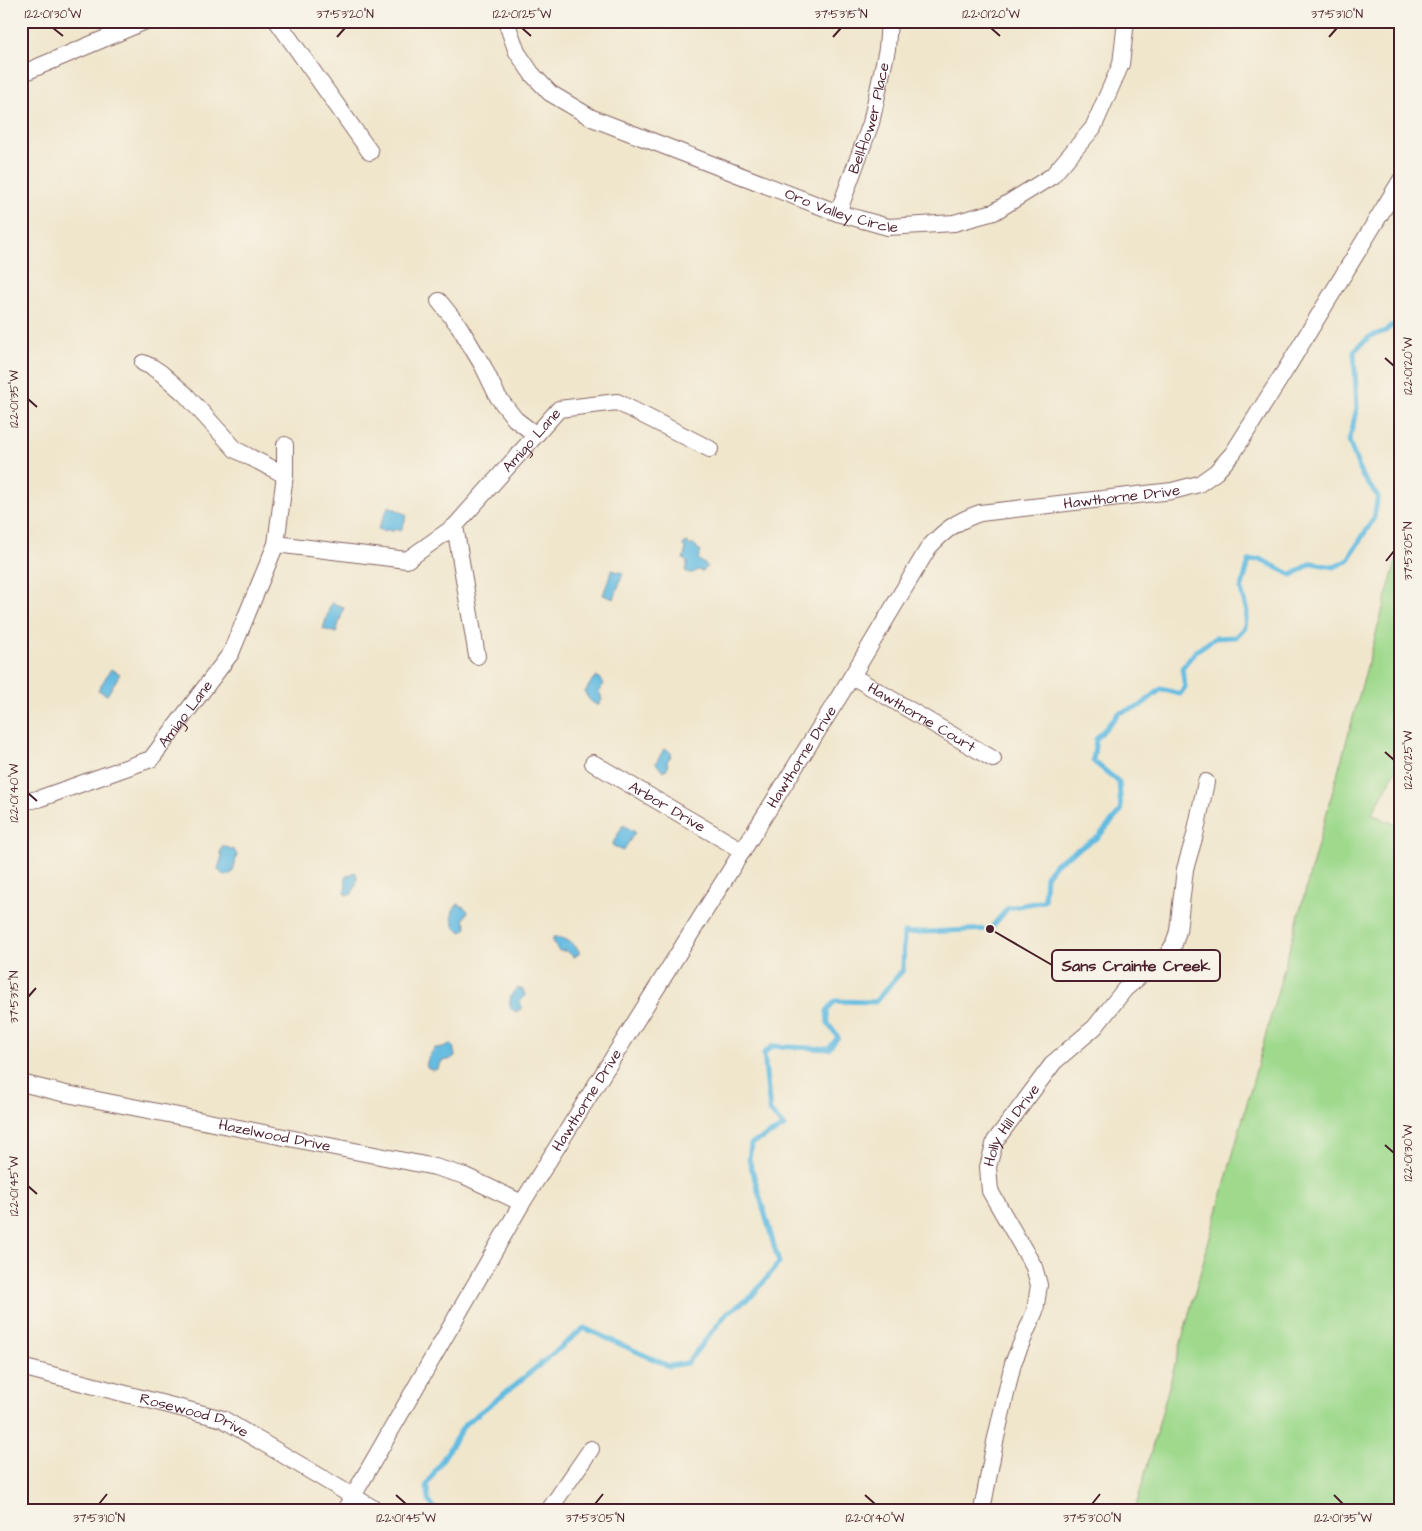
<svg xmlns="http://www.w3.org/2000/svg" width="1422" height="1531" font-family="'Architects Daughter',sans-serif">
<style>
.green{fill:#9ed98c;stroke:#747c5c}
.water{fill:#63bce1;stroke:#566e86}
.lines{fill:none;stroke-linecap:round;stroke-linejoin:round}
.stream{stroke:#63bce1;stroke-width:5}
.minor-casing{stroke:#846563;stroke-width:18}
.minor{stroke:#fff;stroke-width:16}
.ticks{fill:none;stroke:#4a1f2b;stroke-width:2}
.labels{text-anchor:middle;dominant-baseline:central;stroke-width:5;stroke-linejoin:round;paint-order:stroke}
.street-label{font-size:15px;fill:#4a1f2b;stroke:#f7f3e8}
.leader{fill:none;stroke:#4a1f2b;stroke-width:2}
.callout-dot{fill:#4a1f2b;stroke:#f7f3e8;stroke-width:2}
.callout{fill:#f7f3e8;stroke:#4a1f2b;stroke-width:2}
.callout-label{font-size:16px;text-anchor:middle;font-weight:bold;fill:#4a1f2b}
.neatline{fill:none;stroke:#4a1f2b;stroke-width:2}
.ticks-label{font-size:12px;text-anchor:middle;fill:#4a1f2b}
</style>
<rect width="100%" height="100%" fill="#f7f3e8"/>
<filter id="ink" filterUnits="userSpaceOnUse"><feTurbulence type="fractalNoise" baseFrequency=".02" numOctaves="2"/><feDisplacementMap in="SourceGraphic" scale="10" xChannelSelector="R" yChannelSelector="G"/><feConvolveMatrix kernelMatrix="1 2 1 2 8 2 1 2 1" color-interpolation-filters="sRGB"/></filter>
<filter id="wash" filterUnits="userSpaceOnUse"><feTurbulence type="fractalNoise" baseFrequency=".0096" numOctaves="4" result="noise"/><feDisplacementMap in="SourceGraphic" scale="20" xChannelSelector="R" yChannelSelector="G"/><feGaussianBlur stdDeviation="1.12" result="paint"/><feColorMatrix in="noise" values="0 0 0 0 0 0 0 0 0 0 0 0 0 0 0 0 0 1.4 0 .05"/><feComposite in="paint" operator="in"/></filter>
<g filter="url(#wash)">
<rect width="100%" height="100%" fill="#f0e6cc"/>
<path class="green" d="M1401,543V761L1372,814L1401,827V1510H1135Z"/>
<g class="water">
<path d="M389,506L407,515L401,531L394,529L393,532L386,529L385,532L378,529Z"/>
<path d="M688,542L689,546L694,544L701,552L698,559L707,566L703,571L697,570C693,574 690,574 685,571L687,566V562L683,559L686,549L683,546L684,543Z"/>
<path d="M612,570L623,573L614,599L603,595Z"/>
<path d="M331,603L344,607L336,633L323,629Z"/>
<path d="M111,669L120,674L107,695L98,690Z"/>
<path d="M596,677L600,678L604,684L599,691L602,699L599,705C593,705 586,697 585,692L593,679Z"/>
<path d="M664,749L668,750L671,753V756L667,761L668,767L665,771H662L656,763Z"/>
<path d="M623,825L635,832L623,851L612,845Z"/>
<path d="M223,846L234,850L237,855L233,872L227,876L223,875L218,869L222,856L220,853Z"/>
<path d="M355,872C360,878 355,887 352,894L347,895L345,894L346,882L345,877Z"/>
<path d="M458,904L464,907L468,911L464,919L467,928L462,932L455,928L452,917L453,910Z"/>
<path d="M553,937C564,937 573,942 579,951V954L574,957L567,951H559L553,943Z"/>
<path d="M518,988L523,990L525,995L520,1002L522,1008L516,1012L511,1009C508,1002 511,991 518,988Z"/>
<path d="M450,1044L453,1046L455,1056L449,1060H443L437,1069L432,1070L427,1068C425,1061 431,1053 435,1048H441Z"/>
</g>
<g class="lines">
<g class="stream">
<path d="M1352,21L1362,23L1367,21"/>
<path d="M436,1510L428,1500L427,1484L465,1424L515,1385L584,1328L669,1366L687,1363L727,1313L752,1296L779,1263L749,1159L751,1144L784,1127L770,1111L764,1053L773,1046L829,1049L838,1037L828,1024L827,1011L835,1001L875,1002L903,970L904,933L990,929L1008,908L1044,901L1046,876L1056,863L1098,837L1121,811L1119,782L1093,761L1096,739L1119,713L1140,706L1161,689L1180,694L1185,687L1182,668L1196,651L1215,638L1236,637L1245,627L1247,612L1241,590L1249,561L1260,559L1292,575L1312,563L1334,567L1347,561L1374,518L1378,496L1362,476L1349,441L1357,408L1354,351L1369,337L1385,331L1401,319"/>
</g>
</g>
</g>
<g filter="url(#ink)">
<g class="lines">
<defs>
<g id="minor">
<path d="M277,21L370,152"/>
<path id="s1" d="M506,21L517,52L532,74L550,93L592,118L838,213L888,227L954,223L994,212L1052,176L1093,128L1121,64L1126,21"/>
<path d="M21,74L146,21"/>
<path id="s2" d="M838,213L871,123L887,49L889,21"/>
<path d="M439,301L459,326L483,366L498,397L515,419L536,435"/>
<path d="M143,363L152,367L161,373L185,394L236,450L285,475"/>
<path id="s3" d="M455,526L559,409L617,402L710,449"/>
<path d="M276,544L407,560L455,526L477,656"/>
<path id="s4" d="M852,676L993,759"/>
<path id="s5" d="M593,763L743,851"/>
<path id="s6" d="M21,802L38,799L151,759L231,653L276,544L285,475V445"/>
<path id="s7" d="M21,1083L62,1093L435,1167L465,1176L522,1203"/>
<path id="s8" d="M21,1367L223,1419L376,1510"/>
<path id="s9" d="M345,1510L522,1203L852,676L929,547C946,529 957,521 980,513L1172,491L1199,484L1216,472L1233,453L1288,366L1401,180"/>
<path d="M549,1510L591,1449"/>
<path id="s10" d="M982,1510L995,1442L1013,1363L1035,1311L1039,1285L1034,1267L990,1191L988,1167L995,1141L1054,1062L1095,1027L1125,989L1145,972L1168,954L1174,944L1178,931L1185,869L1195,835L1206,782"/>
</g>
</defs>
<use href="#minor" class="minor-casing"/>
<use href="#minor" class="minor"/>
</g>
</g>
<path class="ticks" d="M53,28L63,36M522,28L531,36M991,28L1000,36M337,37L345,28M833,37L841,28M1329,37L1337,28M1385,358L1394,366M28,399L37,407M1386,561L1394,551M1385,752L1394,760M28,793L37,801M28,997L36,988M1385,1145L1394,1153M28,1186L37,1194M396,1495L406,1504M865,1495L875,1504M1334,1495L1343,1504M99,1504L107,1494M595,1504L603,1494M1092,1504L1100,1494"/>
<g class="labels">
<g class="street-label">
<text stroke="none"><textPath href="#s2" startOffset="100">Bellflower Place</textPath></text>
<text stroke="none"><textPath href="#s1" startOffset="401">Oro Valley Circle</textPath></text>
<text stroke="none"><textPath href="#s3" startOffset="115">Amigo Lane</textPath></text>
<text stroke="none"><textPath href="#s9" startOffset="1331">Hawthorne Drive</textPath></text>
<text stroke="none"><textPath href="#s6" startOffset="194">Amigo Lane</textPath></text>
<text stroke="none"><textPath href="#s4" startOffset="81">Hawthorne Court</textPath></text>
<text stroke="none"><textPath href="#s9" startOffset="881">Hawthorne Drive</textPath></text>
<text stroke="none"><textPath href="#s5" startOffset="86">Arbor Drive</textPath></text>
<text stroke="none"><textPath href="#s9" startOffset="476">Hawthorne Drive</textPath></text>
<text stroke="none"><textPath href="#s10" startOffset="412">Holly Hill Drive</textPath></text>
<text stroke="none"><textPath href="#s7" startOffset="259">Hazelwood Drive</textPath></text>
<text stroke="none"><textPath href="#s8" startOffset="180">Rosewood Drive</textPath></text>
</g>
</g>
<path class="leader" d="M990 929L1052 965"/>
<circle class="callout-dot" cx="990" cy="929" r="5"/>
<rect class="callout" x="1052" y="950" width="168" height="31" rx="5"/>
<g class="callout-label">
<text x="1136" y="971">Sans Crainte Creek</text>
</g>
<rect width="1422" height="1531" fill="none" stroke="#f7f3e8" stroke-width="55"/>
<rect x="28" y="28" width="1366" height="1476" class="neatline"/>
<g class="ticks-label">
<text x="53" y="18">122°01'30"W</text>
<text x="345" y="18">37°53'20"N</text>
<text x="522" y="18">122°01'25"W</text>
<text x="841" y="18">37°53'15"N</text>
<text x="991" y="18">122°01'20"W</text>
<text x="1337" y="18">37°53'10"N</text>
<text transform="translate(1408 366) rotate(-90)" y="4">122°01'20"W</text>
<text transform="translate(14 399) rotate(-90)" y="4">122°01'35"W</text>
<text transform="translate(1408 551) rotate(-90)" y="4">37°53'05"N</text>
<text transform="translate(1408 760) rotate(-90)" y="4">122°01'25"W</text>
<text transform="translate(14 793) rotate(-90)" y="4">122°01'40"W</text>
<text transform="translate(14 997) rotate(-90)" y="4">37°53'15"N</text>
<text transform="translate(1408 1153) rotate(-90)" y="4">122°01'30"W</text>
<text transform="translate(14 1186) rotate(-90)" y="4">122°01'45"W</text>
<text x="99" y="1522">37°53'10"N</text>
<text x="406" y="1522">122°01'45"W</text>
<text x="595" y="1522">37°53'05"N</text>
<text x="875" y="1522">122°01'40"W</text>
<text x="1092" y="1522">37°53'00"N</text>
<text x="1343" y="1522">122°01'35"W</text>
</g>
</svg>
